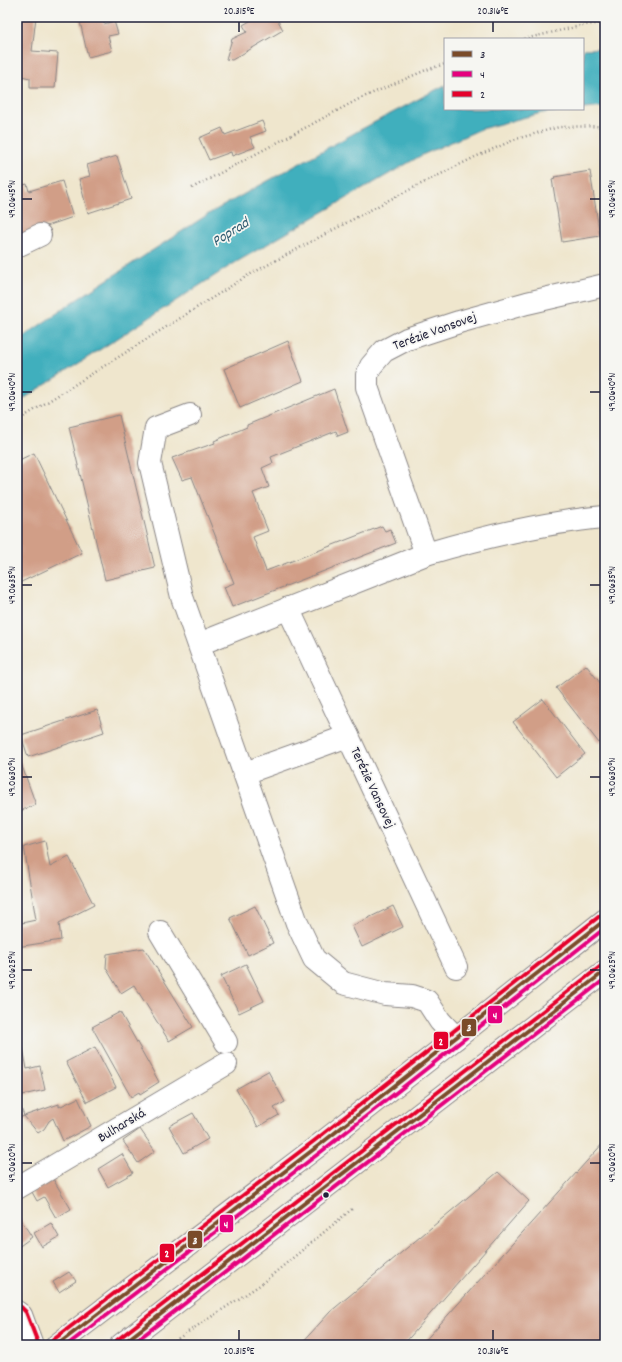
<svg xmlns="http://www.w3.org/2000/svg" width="622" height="1362" font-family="Dekko,sans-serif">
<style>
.water{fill:#41afbd;stroke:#32687c}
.building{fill:#d19e87}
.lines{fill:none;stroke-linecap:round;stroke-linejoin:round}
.minor-casing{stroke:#888484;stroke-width:24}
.major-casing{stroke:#888484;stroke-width:24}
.path{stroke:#888484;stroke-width:2.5;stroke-dasharray:1 3;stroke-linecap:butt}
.minor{stroke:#fff;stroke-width:22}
.major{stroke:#fff;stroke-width:22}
.bus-1-casing{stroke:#f6f6f2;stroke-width:7}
.bus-2-casing{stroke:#f6f6f2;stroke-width:7}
.bus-3-casing{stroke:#f6f6f2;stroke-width:7}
.bus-1{stroke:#7a4b2a;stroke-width:4}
.bus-2{stroke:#e5007d;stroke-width:4}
.bus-3{stroke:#e4002b;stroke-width:4}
.ticks{fill:none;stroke:#22223b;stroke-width:1.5}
.bus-dot{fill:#22223b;stroke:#f6f6f2;stroke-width:1.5}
.labels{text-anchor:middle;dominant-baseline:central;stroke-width:3.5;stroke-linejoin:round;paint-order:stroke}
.street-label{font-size:14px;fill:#22223b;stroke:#f6f6f2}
.water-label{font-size:15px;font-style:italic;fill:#2e5a6f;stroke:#f6f6f2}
.line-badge{stroke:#f6f6f2;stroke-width:1.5}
.badge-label{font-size:11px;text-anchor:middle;font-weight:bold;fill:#fff}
.neatline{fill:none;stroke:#22223b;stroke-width:1.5}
.ticks-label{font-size:10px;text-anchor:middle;fill:#22223b}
</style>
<rect width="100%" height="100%" fill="#f6f6f2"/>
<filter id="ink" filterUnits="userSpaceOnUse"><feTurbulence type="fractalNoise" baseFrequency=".025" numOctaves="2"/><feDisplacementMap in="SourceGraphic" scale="8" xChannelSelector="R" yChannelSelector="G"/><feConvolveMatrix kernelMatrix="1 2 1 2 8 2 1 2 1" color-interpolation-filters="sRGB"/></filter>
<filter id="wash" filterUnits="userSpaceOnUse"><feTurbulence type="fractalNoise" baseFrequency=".012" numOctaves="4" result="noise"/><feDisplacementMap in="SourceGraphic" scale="16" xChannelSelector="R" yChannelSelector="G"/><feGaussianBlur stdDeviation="0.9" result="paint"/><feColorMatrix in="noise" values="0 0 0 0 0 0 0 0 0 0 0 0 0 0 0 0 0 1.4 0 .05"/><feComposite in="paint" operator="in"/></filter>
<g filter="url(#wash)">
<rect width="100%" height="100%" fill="#efe6cd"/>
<path class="water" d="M605,48V107L541,113L481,129L422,155L233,264L17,403V341L73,302L210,213L358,131L445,85V109H583V49Z"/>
<g id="blocks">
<g class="building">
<path d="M17,17H36L32,51L58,53L55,88H30V78L17,75Z"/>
<path d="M79,17H103L104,24L114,21L118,34L108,36L112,51L88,57Z"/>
<path d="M257,17H276L283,30L232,60L226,59L232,39L247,32L243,25Z"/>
<path d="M262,121L266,131L250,137L255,147L232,156L231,152L209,160L199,138L222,128L225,135Z"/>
<path d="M117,156L131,199L88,213L79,179L90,176L87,165Z"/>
<path d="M590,171L600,236L562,242L552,179L555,178L554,177Z"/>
<path d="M62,181L73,217L17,236V187L27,184L29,191Z"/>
<path d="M288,341L303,381L240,408L224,369Z"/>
<path d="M334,389L348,432L338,436L336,431L271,457L273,463L262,468L269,487L253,493L268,531L253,537L266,571L382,526L385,531L390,529L396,543L232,607L224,587L234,583L192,477L182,480L172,458L215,443L214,441L247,427V425Z"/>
<path d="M119,415L155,568L105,580L69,427Z"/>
<path d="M34,453L82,553L17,584V461Z"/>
<path d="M586,665L605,689V738L599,743L556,688Z"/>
<path d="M543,699L585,754L556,777L513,722Z"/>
<path d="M97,710L104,732L28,757L21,735Z"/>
<path d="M17,752L36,805L17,812Z"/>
<path d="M45,841L50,867L69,857L94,905L59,923L61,940L17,947V924L36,920L24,847Z"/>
<path d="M255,906L273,943L248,955L230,918Z"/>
<path d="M393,906L403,927L362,947L352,926Z"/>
<path d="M144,948L193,1027L169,1041L134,985L121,993L106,968L107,954Z"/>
<path d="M246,964L264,1001L239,1013L221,976Z"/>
<path d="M120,1012L159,1082L140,1094L139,1092L131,1097L92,1027Z"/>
<path d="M95,1047L116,1087L87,1102L66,1062Z"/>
<path d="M23,1048L27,1069L40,1066L45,1090L18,1096L17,1089V1071H18L17,1049Z"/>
<path d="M268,1071L285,1102L274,1108L279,1115L258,1127L236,1089Z"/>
<path d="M17,1097L24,1116L17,1119Z"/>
<path d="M78,1098L91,1126L63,1141L53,1118L49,1121L44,1129L38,1133L24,1116L59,1104V1107Z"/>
<path d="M193,1113L208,1139L184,1153L169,1126Z"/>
<path d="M140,1129L155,1151L138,1163L123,1141Z"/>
<path d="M605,1141V1345H421Z"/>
<path d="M122,1154L133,1173L108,1187L98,1169Z"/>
<path d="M498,1172L529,1201L403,1345H300L330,1312Z"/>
<path d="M53,1179L71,1209L56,1218L44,1197L37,1201L32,1192Z"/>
<path d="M17,1214L32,1237L17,1248Z"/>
<path d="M51,1223L59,1237L42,1247L34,1233Z"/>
<path d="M69,1272L76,1281L59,1292L53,1282Z"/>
</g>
</g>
</g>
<g filter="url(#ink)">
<use href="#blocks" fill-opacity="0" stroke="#888484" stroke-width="1"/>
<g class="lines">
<defs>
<g id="minor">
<path d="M17,246L40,235"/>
<path d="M605,285L527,303L459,322L407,339L384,351L371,366L367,375V387L426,554C484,537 544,522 605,517"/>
<path d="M190,415L156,428L150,463L182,597L297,923L314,959L343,983L385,994L412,996L427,1001L440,1021L456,1038"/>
<path d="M288,608L456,967"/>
<path d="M199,644L426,554"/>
<path d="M245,773L348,736"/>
<path d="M160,932L226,1042"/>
<path d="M17,1188L226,1064"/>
<path d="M17,1312L21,1315L32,1345"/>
</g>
<g id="major">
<path d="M57,1345L318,1146L456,1038L605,920"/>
<path d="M121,1345L605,971"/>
</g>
</defs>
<use href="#minor" class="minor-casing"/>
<use href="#major" class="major-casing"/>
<g class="path">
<path d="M524,39L584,25L605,23"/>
<path d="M192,188L359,99L426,70L445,64"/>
<path d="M17,421L247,276L387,201L475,157L516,139L559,127L605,126"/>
<path d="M168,1345L260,1285L352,1209"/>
</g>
<use href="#minor" class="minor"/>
<use href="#major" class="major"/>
<defs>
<g id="bus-1">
<path d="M57,1345L318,1146L605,920"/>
<path d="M121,1345L605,971"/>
</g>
<g id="bus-2">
<path d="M67,1345L322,1151L605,928"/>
<path d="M131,1345L605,979"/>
</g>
<g id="bus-3">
<path d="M21,1307L26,1312L38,1343"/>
<path d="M53,1340L314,1141L601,915"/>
<path d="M117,1340L601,966"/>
</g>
</defs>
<use href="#bus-1" class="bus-1-casing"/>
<use href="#bus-2" class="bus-2-casing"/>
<use href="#bus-3" class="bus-3-casing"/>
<use href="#bus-1" class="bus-1"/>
<use href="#bus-2" class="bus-2"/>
<use href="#bus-3" class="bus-3"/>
</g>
</g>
<path class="ticks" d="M239,22V32M493,22V32M22,199H32M590,199H600M22,392H32M590,392H600M22,585H32M590,585H600M22,777H32M590,777H600M22,970H32M590,970H600M22,1163H32M590,1163H600M239,1330V1340M493,1330V1340"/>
<circle class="bus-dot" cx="326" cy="1195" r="3.5"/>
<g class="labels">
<g class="street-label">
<text transform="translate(435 332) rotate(-20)">Terézie Vansovej</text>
<text transform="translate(372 788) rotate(65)">Terézie Vansovej</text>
<text transform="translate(122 1126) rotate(-31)">Bulharská</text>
</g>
<g class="water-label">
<text transform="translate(231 233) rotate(-32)">Poprad</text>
</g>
</g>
<g class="line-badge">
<rect x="487" y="1005" width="16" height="19" rx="4" fill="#e5007d"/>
<rect x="461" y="1018" width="16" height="19" rx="4" fill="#7a4b2a"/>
<rect x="433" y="1031" width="16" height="19" rx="4" fill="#e4002b"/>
<rect x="219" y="1214" width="15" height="19" rx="4" fill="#e5007d"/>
<rect x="187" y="1230" width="16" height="19" rx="4" fill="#7a4b2a"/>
<rect x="159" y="1243" width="16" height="20" rx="4" fill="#e4002b"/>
</g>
<g class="badge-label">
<text x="495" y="1019">4</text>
<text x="469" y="1031">3</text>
<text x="441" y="1045">2</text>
<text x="226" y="1228">4</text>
<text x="195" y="1244">3</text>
<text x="167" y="1257">2</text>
</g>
<rect width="622" height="1362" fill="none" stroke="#f6f6f2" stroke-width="44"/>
<rect x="444" y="38" width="140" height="72" fill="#f6f6f2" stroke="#a1a1a9"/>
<rect x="452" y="51" width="20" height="6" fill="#7a4b2a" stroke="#a1a1a9"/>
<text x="480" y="58" font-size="12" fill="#22223b">3</text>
<rect x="452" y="71" width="20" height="6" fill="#e5007d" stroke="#a1a1a9"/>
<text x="480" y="78" font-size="12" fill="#22223b">4</text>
<rect x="452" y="91" width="20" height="6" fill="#e4002b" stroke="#a1a1a9"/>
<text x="480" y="98" font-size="12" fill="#22223b">2</text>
<rect x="22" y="22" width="578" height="1318" class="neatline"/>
<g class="ticks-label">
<text x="239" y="14">20.315°E</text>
<text x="493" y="14">20.316°E</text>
<text transform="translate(11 199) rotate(-90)" y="4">49.0645°N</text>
<text transform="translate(611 199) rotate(-90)" y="4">49.0645°N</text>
<text transform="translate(11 392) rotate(-90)" y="4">49.0640°N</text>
<text transform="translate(611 392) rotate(-90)" y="4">49.0640°N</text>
<text transform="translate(11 585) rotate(-90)" y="4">49.0635°N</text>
<text transform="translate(611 585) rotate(-90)" y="4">49.0635°N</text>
<text transform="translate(11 777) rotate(-90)" y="4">49.0630°N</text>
<text transform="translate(611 777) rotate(-90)" y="4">49.0630°N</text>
<text transform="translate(11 970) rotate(-90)" y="4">49.0625°N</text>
<text transform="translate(611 970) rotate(-90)" y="4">49.0625°N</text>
<text transform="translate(11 1163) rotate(-90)" y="4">49.0620°N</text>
<text transform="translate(611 1163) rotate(-90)" y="4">49.0620°N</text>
<text x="239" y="1354">20.315°E</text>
<text x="493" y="1354">20.316°E</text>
</g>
</svg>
